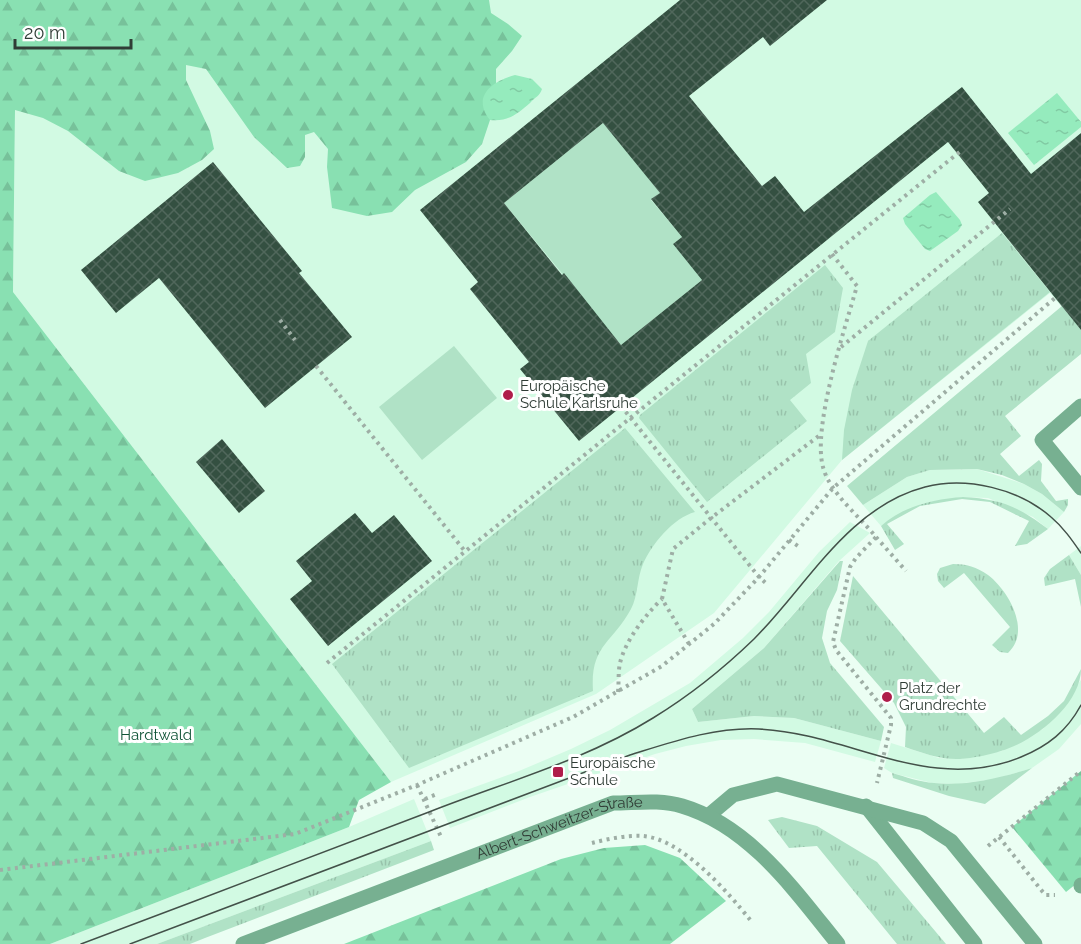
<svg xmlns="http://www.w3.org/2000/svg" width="1081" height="944" font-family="Raleway,sans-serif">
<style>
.built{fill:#d2fae3}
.grass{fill:url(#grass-tufts)}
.forest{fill:url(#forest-firs)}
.garden{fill:#b0e2c6}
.water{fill:url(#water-ripples)}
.building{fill:url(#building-cross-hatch);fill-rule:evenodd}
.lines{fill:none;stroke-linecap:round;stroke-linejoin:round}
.path{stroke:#9eaea5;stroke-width:4;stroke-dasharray:3 4.5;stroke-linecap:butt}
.service{stroke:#77b091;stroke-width:15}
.minor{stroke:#77b091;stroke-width:15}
.tram{stroke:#435149;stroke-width:1.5}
.poi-dot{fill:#af1d4a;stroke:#fff;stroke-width:2}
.labels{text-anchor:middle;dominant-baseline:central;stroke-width:6;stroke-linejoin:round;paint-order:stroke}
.poi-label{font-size:15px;fill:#303d36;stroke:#fff;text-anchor:start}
.park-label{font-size:15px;fill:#105437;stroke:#fff}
.street-label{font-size:15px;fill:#303d36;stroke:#fff}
</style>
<defs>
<pattern id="grass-tufts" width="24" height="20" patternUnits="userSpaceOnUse" patternTransform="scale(1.5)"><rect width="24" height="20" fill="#b0e2c6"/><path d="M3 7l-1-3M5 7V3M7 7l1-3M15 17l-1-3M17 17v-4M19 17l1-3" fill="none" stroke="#98c3ab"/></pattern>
<pattern id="forest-firs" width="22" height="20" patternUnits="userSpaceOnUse" patternTransform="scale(1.5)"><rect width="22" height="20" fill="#89e0b2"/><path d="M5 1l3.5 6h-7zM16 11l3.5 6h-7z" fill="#77c19a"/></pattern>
<pattern id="water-ripples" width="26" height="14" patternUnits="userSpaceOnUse" patternTransform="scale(1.5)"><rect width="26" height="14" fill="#95ebbd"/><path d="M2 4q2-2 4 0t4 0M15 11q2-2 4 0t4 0" fill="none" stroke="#81caa3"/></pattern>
<pattern id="building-cross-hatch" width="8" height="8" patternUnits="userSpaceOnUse" patternTransform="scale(1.5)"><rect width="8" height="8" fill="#345041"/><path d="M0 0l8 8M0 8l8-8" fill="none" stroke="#50675b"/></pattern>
</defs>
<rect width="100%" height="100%" fill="#ebfef3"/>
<g class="built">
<path d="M11,0H1081V330L1050,293L842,460L714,613L596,694L391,782L13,292L15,110Z"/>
<path d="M977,469L1024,484L1042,494L1064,512L1048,529L1033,517L988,498L962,497L921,504L881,526L863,505L907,477L930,470Z"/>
<path d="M850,522L870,533L839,561L764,648L692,709L698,722L754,716L794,718L881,741L875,762L805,743L754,739L721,740L686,746L655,754L530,797L450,828L439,800L519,771L571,749L610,730L690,683L743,638L769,612L819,552Z"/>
<path d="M1081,546V575L1069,555Z"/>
<path d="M1081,680V724L1059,749L1032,768L996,779L957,784L932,783L892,773L884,768L891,743L939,758L959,759L1002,751L1043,729Z"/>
<path d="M414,799L431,841L157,944H50L349,827Z"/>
</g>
<g class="grass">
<path d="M1002,233L1050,292L842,460L844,430L852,390L868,341Z"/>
<path d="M825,265L843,288L835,332L806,354L811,383L790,400L807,421L707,502L639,418L640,415Z"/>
<path d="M1062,306L1081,330V354L1005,416L1021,436L1000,454L1019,476L1039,460L1042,464L1041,481L1056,501L1068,499V505L1064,512L1042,494L1024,484L1002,475L977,469L930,470L907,477L863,505L847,486Z"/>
<path d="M625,428L695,512C673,518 652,544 643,564C637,578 638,596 631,609C612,644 590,645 593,691L409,768L332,664Z"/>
<path d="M963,497C1000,499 1018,506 1048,529L1027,544L1015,546L1029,521L990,502L962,499L920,506L887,524L904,544L895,550L881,526C903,506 934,499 963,497Z"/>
<path d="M1069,555L1081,575V607L1075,579L1045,586L1044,578L1050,569Z"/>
<path d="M840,561H843L837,590L827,611L822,638L830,663L884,727L881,741L794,718L754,716L698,722L692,709L764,648Z"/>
<path d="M953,564C966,564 977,567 988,575C1008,590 1032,631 1008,653L1000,652L992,645L1010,627L964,573L944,588L938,581L937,574L940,568Z"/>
<path d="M853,576L984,733L1004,717L1021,735L1048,716L1064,701L1081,669C1081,705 1033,742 1001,751C989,755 973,758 960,759C941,760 923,753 905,747L906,727L894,703L840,641Z"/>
<path d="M1032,768L985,804L949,796L893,778L892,773C906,777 920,782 934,783C968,786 999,778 1032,768Z"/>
<path d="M782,817L817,826L877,862L946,944H897L817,846L789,848L768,820Z"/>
<path d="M431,841L434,850L205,938L190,944H157Z"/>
</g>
<g class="forest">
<path d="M0,0H489L491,13L508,24L522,36L512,51L496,69V93L490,120L482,144L466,162L415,190L392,212L367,216L332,208L327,167L328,149L314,132L305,135V157L300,166L287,168L254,137L206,69L186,65V80L210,131L214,149L202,160L178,173L145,181L119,171L68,131L43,118L15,110L13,292L391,782L359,800L349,827L50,944H0Z"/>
<path d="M1081,771V880L1066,892L1012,827Z"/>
<path d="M645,845L680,858L726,901L670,944H344L561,859L604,848Z"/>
</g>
<g class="garden">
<path d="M613,115L632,158L660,193L651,200L682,237L673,244L702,280L621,345L504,203Z"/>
<path d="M454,346L497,398L422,460L379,407Z"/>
</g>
<g class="water">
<path d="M515,75L532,79L542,89C540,96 535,97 530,103C517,114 508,122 490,120C471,96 493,81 515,75Z"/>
<path d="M1057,93L1081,122V127L1034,165L1008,133Z"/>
<path d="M936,192L960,220L962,225L958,231L930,251L925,249L905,224L903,218L930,195Z"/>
</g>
<g class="building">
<path d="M680,0H827L770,46L763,37L689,96L762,186L775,176L804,212L962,87L1031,174L1081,133V330L978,202L989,193L948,142L579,441L520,369L529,362L470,289L478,282L420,210ZM603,123L660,193L651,199L682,237L673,244L702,280L621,345L564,273L562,275L504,203Z"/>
<path d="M213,162L302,271L299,273L352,337L265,408L159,278L116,313L81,270Z"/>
<path d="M222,439L265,491L239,513L196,462Z"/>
<path d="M355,513L372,533L394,515L432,561L328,646L290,599L312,581L296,561Z"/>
</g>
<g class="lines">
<g class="path">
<path d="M832,254L857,286C845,328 812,427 823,467C829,492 860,517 876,537L856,558L850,567L833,642L836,650L891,718V725L877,783"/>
<path d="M280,320L295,340"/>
<path d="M841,347L1010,209"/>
<path d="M316,366L464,550"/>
<path d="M621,406L759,577L768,585"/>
<path d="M876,537L906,571"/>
<path d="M789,540L801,548"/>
<path d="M689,644L662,599L673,549L711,518L820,435"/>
<path d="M327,663L962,150"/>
<path d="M618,692C619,682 618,672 620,663C625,641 646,614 662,599"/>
<path d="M417,785L442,839"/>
<path d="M425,799L437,794"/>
<path d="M999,837L1042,891L1046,895H1055"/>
<path d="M592,843C607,839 627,835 643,836C682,839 728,892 751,921"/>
<path d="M988,846L1081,771"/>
<path d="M0,870L295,834L417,785L573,717L662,666L714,624L759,577L833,488L1055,298"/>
</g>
<g class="service">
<path d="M1081,406L1042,440L1081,488"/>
<path d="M866,806L975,944"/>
<path d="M708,816L733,795L777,784L923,823L951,841L1035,944"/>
<path d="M1081,885V886"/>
</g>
<path class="minor" id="s1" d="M243,944L613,803C635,803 660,799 682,806C750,826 795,891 838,944"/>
<g class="tram">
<path d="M81,944C197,900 313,857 429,812C505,782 584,761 653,718C689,696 724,668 754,639C807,586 848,507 925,487C967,476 1019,489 1051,517C1063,527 1072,540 1081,553"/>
<path d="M130,944L630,755C672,742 714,727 759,729C850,733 929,795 1021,757C1048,746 1067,731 1081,705"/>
</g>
</g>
<g class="poi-dot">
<circle cx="508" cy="395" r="6"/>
<circle cx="887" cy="697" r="6"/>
<rect x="552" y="766" width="12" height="12" rx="3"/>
</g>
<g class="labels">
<g class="poi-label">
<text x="520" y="386">Europäische<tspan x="520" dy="17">Schule Karlsruhe</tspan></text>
<text x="899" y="688">Platz der<tspan x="899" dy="17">Grundrechte</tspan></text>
<text x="570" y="763">Europäische<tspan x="570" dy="17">Schule</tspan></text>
</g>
<g class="park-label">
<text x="156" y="735">Hardtwald</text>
</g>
<g class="street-label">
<text stroke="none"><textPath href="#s1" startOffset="338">Albert-Schweitzer-Straße</textPath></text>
</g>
</g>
<path d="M15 39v9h116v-9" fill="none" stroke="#303d36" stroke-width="3"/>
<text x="24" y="39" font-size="18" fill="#303d36" stroke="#ffffff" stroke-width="4.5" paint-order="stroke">20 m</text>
</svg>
